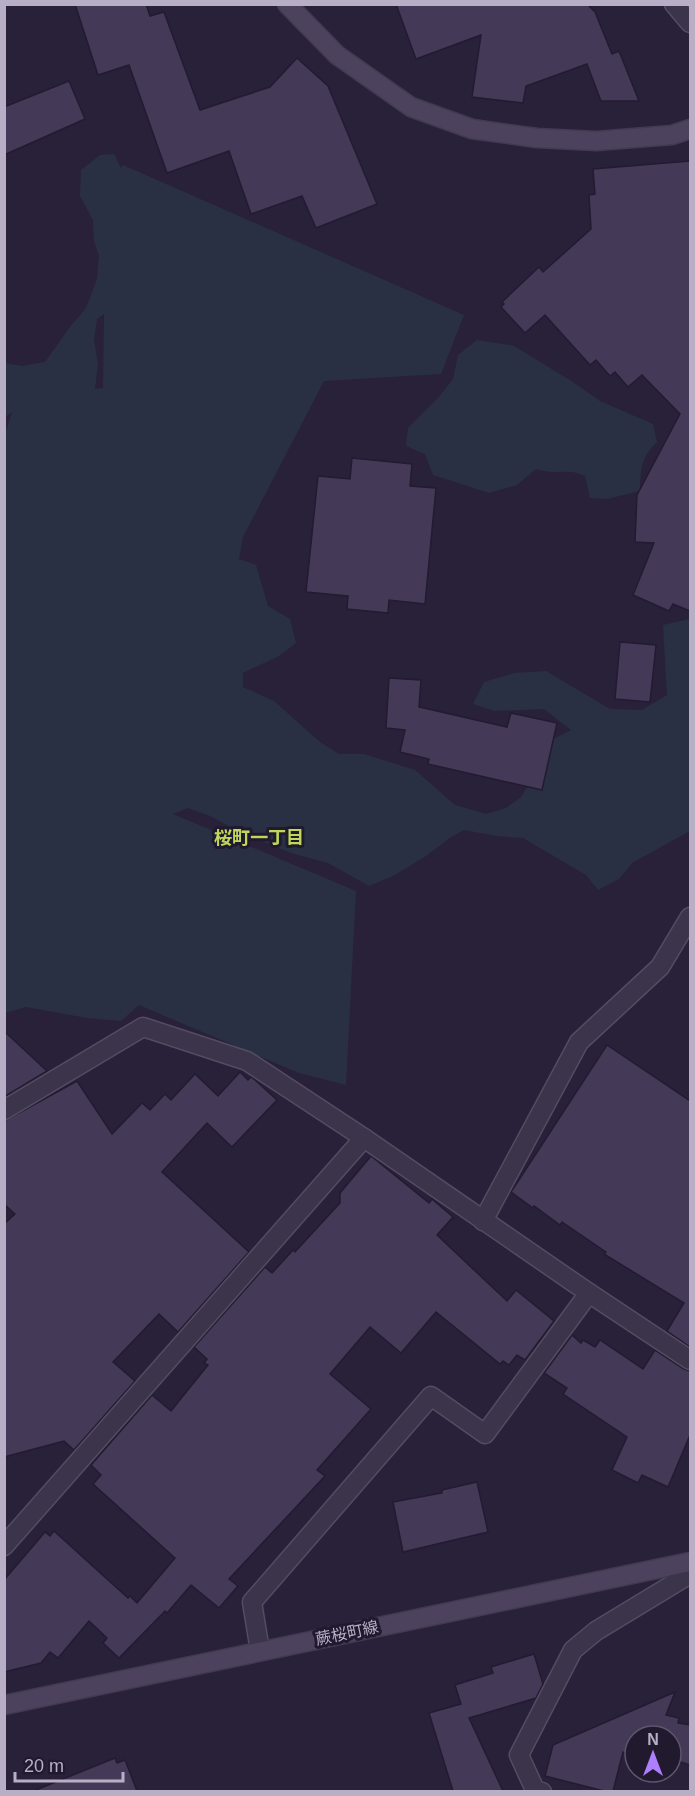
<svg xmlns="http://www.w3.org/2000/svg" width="695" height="1796" font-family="Helvetica,'Noto Sans JP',sans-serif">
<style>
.green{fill:#293044;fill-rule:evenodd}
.building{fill:#443a58;stroke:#231b31;stroke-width:1.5}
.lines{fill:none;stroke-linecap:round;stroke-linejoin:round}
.street-casing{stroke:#544c62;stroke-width:21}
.secondary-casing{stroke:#423a51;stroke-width:21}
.street{stroke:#3c344a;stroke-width:18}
.secondary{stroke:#4c425e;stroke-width:18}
.labels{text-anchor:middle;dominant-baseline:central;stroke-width:6;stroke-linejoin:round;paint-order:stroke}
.street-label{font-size:16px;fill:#b8afc7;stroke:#211a2f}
.neighbourhood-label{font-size:18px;font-weight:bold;fill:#c0d859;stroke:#211a2f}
</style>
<rect width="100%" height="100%" fill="#29203a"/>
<g class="green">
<path d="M114,154L121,168L123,165L464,315L441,374L324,381L243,537L239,559L256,565L268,606L290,619L296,643L279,656L243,673V687L274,701L320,742L339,754H364L415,770L455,805L486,814L506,808L521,797L536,773L542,745L571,730L544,709L494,711L473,704L484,682L514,673L546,671L610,709L642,710L667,695L663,625L690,619V831L632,863L619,879L598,890L586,875L523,838L496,836L464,830L451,837L426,856L395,875L369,886L328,863L291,853L240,832L210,816L188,808L173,814L356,891L346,1085L299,1073L139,1005L121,1021L87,1018L26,1007L5,1013L4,437L12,412L5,417L4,363L22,366L45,362L70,327L86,308L97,279L99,256L94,241L93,220L80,196L81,170L100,155ZM104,314L103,388L95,389L98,364L94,340L97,319Z"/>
<path d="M477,340L514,346L573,382L600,401L653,424L657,442C640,459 641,468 640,491L607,499L590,498L585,476C567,467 556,476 536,469L517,485L489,493L433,475L425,454L406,446L408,428L438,398L453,379L458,355Z"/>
</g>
<g class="building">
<path d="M75,4H146L150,16L164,12L200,110L270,87L297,58L328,86L377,204L316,228L302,196L251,214L229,151L167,173L129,65L98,75Z"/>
<path d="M396,4H587L595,12L612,54L619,51L639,101H601L587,64L526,86L523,103L472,97L481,35L416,59Z"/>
<path d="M69,81L85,119L4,155V107Z"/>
<path d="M690,161V611L673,604L669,611L633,595L654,543L635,542L637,495L680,414L642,375L628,387L615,372L610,376L596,360L590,365L545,315L525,333L501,307L504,304L502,302L539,267L543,272L591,229L589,195L595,194L593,169Z"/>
<path d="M352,458L412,464L410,486L436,488L425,604L389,600L388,613L347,609L348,596L306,592L318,476L350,479Z"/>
<path d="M620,642L656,645L650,702L615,699Z"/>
<path d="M389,678L421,680L419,707L507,727L511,713L557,723L542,790L428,764L429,759L400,752L405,730L386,728Z"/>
<path d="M4,1031L47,1071L4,1097Z"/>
<path d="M607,1045L690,1101V1347L667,1331L684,1303L604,1254L606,1252L562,1222L560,1225L534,1206L533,1208L511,1192Z"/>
<path d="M240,1072L248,1080L251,1077L255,1080L277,1100L232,1147L207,1123L162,1172L249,1252L178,1332L159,1314L113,1362L135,1381L74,1450L64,1441L4,1457V1224L15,1214L4,1204V1121L77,1081L112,1134L142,1103L150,1110L165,1094L171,1100L195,1074L218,1096Z"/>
<path d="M371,1156L429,1203L432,1199L453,1217L437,1235L507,1301L516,1290L554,1321L525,1360L517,1355L509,1365L503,1361L500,1364L436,1312L401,1353L370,1327L330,1374L371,1409L317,1470L325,1476L229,1579L238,1586L219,1608L191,1585L167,1613L165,1611L119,1658L103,1643L107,1638L89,1621L58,1658L50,1652L41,1663L4,1672V1580L45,1532L50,1536L54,1531L128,1598L130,1596L137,1603L175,1558L93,1484L101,1475L91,1465L152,1395L171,1411L208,1365L204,1363L207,1359L194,1347L265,1267L272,1273L293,1250L295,1252L340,1203V1193Z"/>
<path d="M572,1335L581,1343L583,1340L595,1347L600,1340L643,1369L655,1350L684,1369L690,1371V1435L668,1487L642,1475L638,1483L612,1470L627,1437L563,1394L567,1388L544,1373Z"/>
<path d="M477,1482L488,1532L403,1552L393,1502L442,1493V1490Z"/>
<path d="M534,1654L543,1684L536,1698L469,1718L503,1791H453L429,1713L461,1704L455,1685L493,1673L491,1667Z"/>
<path d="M675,1692L666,1715L679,1718L678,1723L690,1725V1765L671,1759V1736H635V1748L630,1746L627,1754L623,1752L613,1791H604L545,1776L553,1745Z"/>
<path d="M115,1758L117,1763L125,1760L137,1791H36V1790Z"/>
</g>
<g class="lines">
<defs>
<g id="street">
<path d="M674,4L690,23"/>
<path d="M4,1110L143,1027L247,1061L364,1138L589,1293L690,1360"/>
<path d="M483,1221L579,1042L660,967L690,917"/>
<path d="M4,1546L364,1138"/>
<path d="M260,1651L252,1602L431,1396L485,1434L589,1293"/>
<path d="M542,1792L535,1790L519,1755L573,1650L596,1631L690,1574"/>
</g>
<g id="secondary">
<path d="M287,4L337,55L411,107L472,129L537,138L596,141L672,135L690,129"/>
<path d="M4,1705L690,1562"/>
</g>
</defs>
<use href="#street" class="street-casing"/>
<use href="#secondary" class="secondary-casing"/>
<use href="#street" class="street"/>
<use href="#secondary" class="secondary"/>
</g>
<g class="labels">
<g class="street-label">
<text transform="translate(347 1633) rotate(-12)">蕨桜町線</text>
</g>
<g class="neighbourhood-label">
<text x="259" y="838">桜町一丁目</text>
</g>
</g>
<rect width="695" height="1796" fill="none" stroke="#b8afc7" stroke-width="12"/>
<g transform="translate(653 1754)"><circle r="28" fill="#211a2f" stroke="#5d566c" stroke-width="1.5"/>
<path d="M0-4.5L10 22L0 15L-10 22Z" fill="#ad7ffc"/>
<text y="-9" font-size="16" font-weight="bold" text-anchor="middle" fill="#b8afc7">N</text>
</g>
<path d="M15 1772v9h108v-9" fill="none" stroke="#b8afc7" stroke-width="3"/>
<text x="24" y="1772" font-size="18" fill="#b8afc7" stroke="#211a2f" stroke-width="4.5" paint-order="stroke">20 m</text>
</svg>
